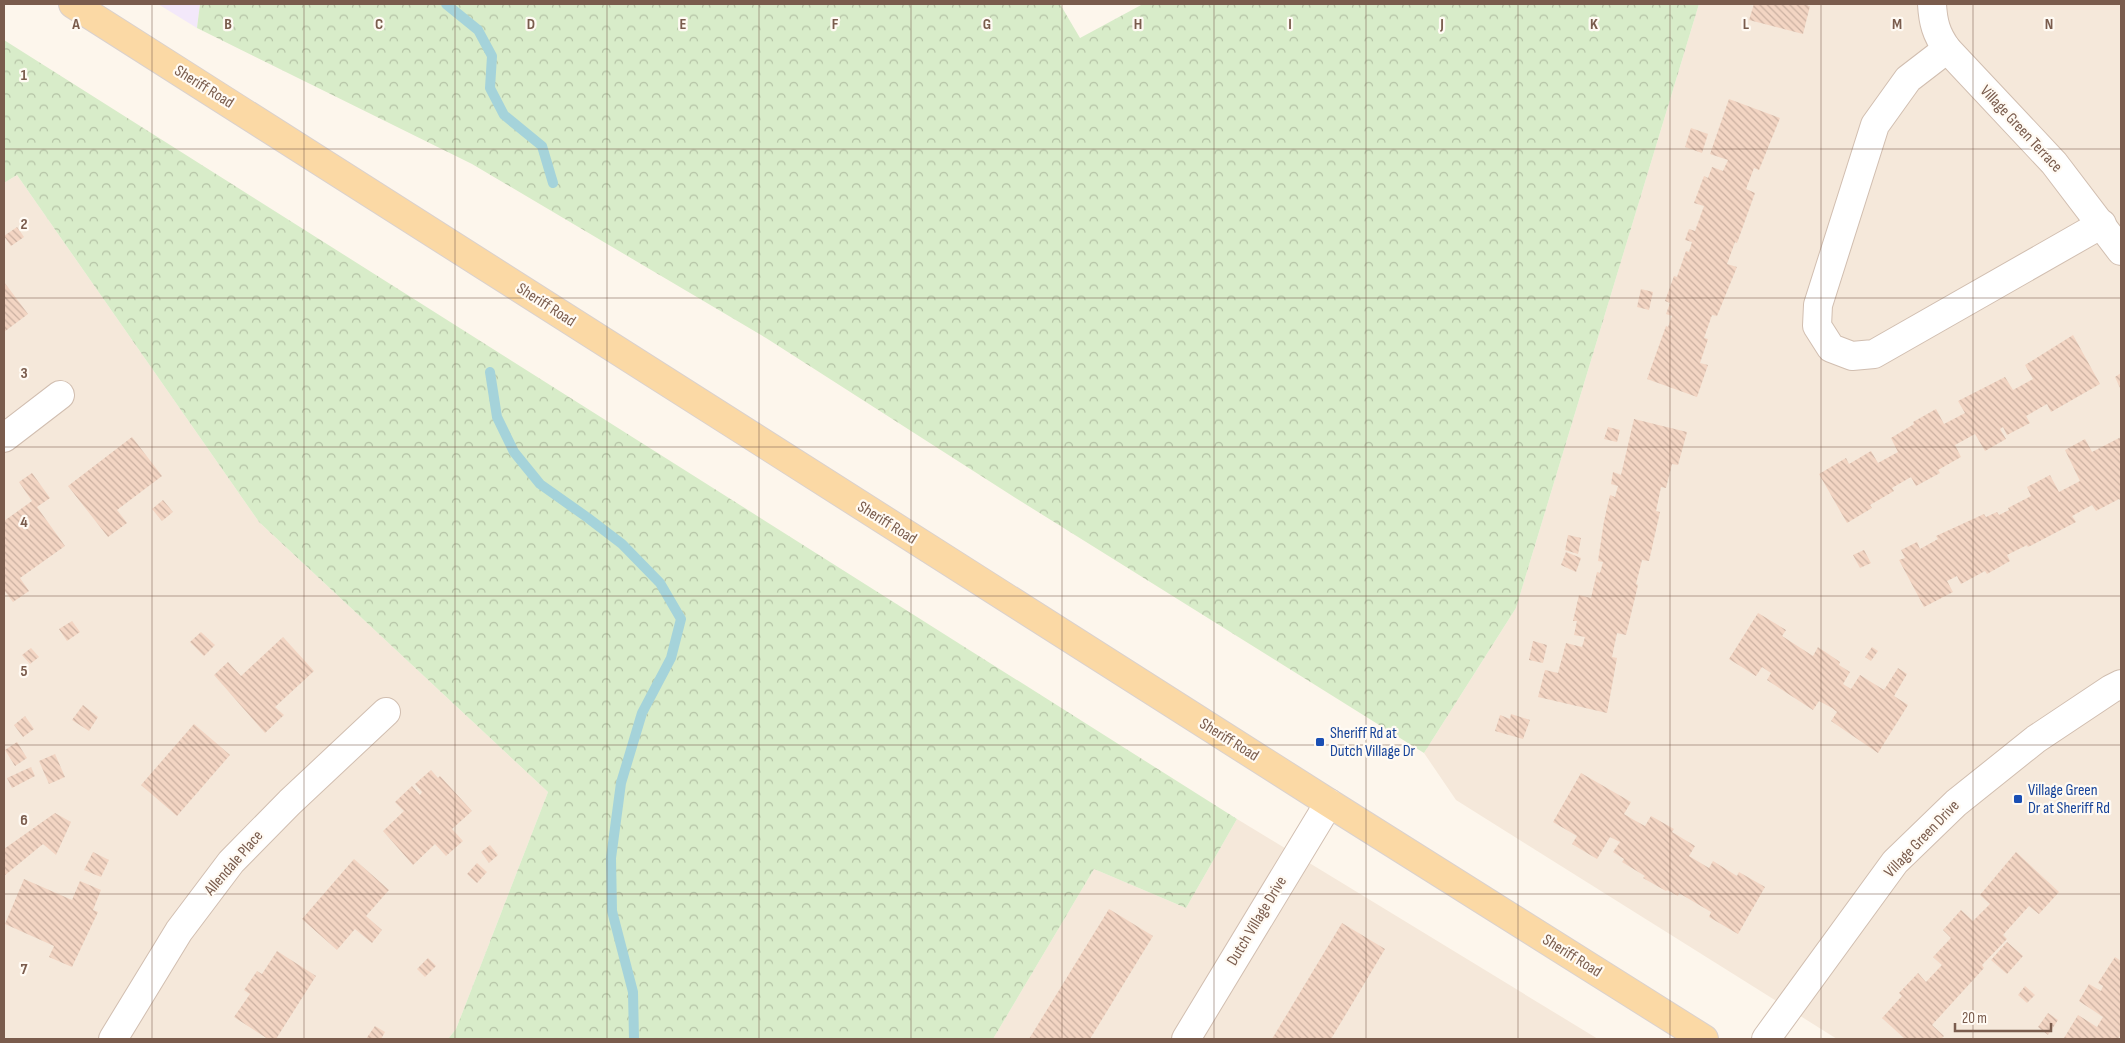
<svg xmlns="http://www.w3.org/2000/svg" width="2125" height="1043" font-family="'Sofia Sans Condensed',sans-serif">
<style>
.residential{fill:#f5e8da}
.education{fill:#f3e8fa}
.forest{fill:url(#forest-crowns)}
.lines{fill:none;stroke-linecap:round;stroke-linejoin:round}
.stream{stroke:#a5d3da;stroke-width:10}
.building{fill:url(#building-back-hatch)}
.minor-casing{stroke:#d1beb0;stroke-width:30}
.major-casing{stroke:#dad1cd;stroke-width:30}
.minor{stroke:#fff;stroke-width:28}
.major{stroke:#fbd9a5;stroke-width:28}
.grid{fill:none;stroke:#7a5c4d;stroke-width:1;stroke-opacity:0.55}
.transit-dot{fill:#1a4fb4;stroke:#fffaf3;stroke-width:2}
.labels{text-anchor:middle;dominant-baseline:central;stroke-width:4.5;stroke-linejoin:round;paint-order:stroke}
.street-label{font-size:16px;fill:#7a5c4d;stroke:#fffaf3}
.transit-label{font-size:16px;fill:#164399;stroke:#fffaf3;text-anchor:start}
.grid-label{font-size:16px;text-anchor:middle;font-weight:bold;fill:#7a5c4d;stroke:#fffaf3;stroke-width:4.5;stroke-linejoin:round;paint-order:stroke}
</style>
<defs>
<pattern id="forest-crowns" width="20" height="18" patternUnits="userSpaceOnUse" patternTransform="scale(1.25)"><rect width="20" height="18" fill="#d8ecc9"/><path d="M2 6a3 3 0 1 1 6 0M12 15a3 3 0 1 1 6 0" fill="none" stroke="#b4c2a5"/></pattern>
<pattern id="building-back-hatch" width="6" height="6" patternUnits="userSpaceOnUse" patternTransform="scale(1.25)"><rect width="6" height="6" fill="#f3d5c3"/><path d="M-1 5l2 2M0 0l6 6M5-1l2 2" fill="none" stroke="#cab0a1"/></pattern>
</defs>
<rect width="100%" height="100%" fill="#fdf6ec"/>
<g class="residential">
<path d="M1699,4H2121V1039H1837L1456,800L1424,753L1516,608Z"/>
<path d="M17,175L259,522L548,792L456,1029L448,1039H4V183Z"/>
<path d="M1237,819L1598,1039H993L1094,869L1186,908Z"/>
</g>
<path class="education" d="M158,4H200L197,28Z"/>
<g class="forest">
<path d="M200,4H1060L1080,38L1143,4H1699L1516,608L1424,753L1014,497L766,338L472,164L197,28Z"/>
<path d="M4,40L1237,819L1186,908L1094,869L993,1039H448L456,1029L548,792L259,522L17,175L4,183Z"/>
</g>
<g class="lines">
<g class="stream">
<path d="M446,4L478,30L492,56L490,88L504,115L542,146L553,183"/>
<path d="M490,372L497,417L514,452L540,484L588,518L622,544L660,583L681,619L671,658L642,713L621,783L611,858L612,911L633,992L634,1039"/>
</g>
</g>
<g class="building">
<path d="M1754,4H1809L1808,6H1810L1803,34L1749,20Z"/>
<path d="M1729,99L1780,118L1759,170L1754,168L1746,189L1755,193L1737,243L1735,242L1727,264L1737,267L1717,316L1712,315L1704,338L1708,339L1700,363L1708,365L1697,397L1647,379L1666,326L1668,327L1672,316L1666,314L1670,303L1665,301L1674,276L1677,277L1686,251L1689,252L1692,242L1685,240L1689,229L1695,231L1704,206L1694,203L1704,176L1708,178L1712,167L1723,171L1728,160L1710,154Z"/>
<path d="M1691,128L1708,134L1702,153L1685,147Z"/>
<path d="M17,227L24,237L11,246L4,236Z"/>
<path d="M4,282L28,314L4,332Z"/>
<path d="M1641,289L1653,292L1649,310L1637,307Z"/>
<path d="M2073,335L2100,384L2051,412L2047,404L2026,416L2030,423L2007,435L2003,427L2000,429L2006,439L1985,451L1975,434L1955,445L1961,457L1938,470L1940,473L1916,486L1911,477L1892,488L1894,491L1870,505L1872,508L1847,523L1819,474L1846,458L1849,464L1871,451L1878,463L1898,452L1891,438L1914,424L1913,422L1936,409L1944,424L1965,413L1958,401L2005,377L2013,390L2033,379L2025,365Z"/>
<path d="M2121,373V390L2115,377Z"/>
<path d="M1634,419L1687,432L1678,465L1672,464L1666,488L1661,487L1656,511L1660,512L1649,561L1642,560L1636,584L1638,585L1626,635L1617,633L1612,657L1617,658L1607,713L1538,697L1545,670L1558,673L1566,643L1582,647L1585,637L1574,635L1577,621H1573L1579,595L1591,598L1597,572L1600,573L1603,562L1598,561L1604,521L1610,495L1615,497L1618,486L1611,484L1613,472L1621,475Z"/>
<path d="M1608,427L1620,430L1617,442L1604,439Z"/>
<path d="M132,437L162,476L117,510L127,523L108,537L68,486Z"/>
<path d="M2121,437V501L2119,499L2096,511L2092,505L2072,516L2076,522L2028,547L2027,545L2007,555L2010,561L1987,574L1985,571L1961,584L1957,576L1947,581L1953,592L1924,607L1899,560L1905,558L1901,550L1917,542L1920,549L1938,539L1936,536L1984,514L1986,517L1997,512L1999,515L2009,510L2008,508L2031,496L2027,487L2050,475L2059,492L2080,481L2065,450L2085,439L2092,452Z"/>
<path d="M32,473L50,498L37,507L65,546L20,578L29,591L13,602L4,590V521L32,501L19,482Z"/>
<path d="M163,500L173,512L162,521L152,509Z"/>
<path d="M1568,535L1581,538L1578,554L1565,550Z"/>
<path d="M1864,550L1871,563L1860,568L1853,555Z"/>
<path d="M1566,552L1581,558L1576,572L1561,565Z"/>
<path d="M1758,613L1786,630L1782,636L1813,656L1818,647L1840,662L1839,665L1850,672L1843,684L1851,689L1860,675L1884,690L1898,668L1907,674L1894,696L1908,705L1878,753L1831,721L1837,712L1832,708L1819,701L1813,710L1767,680L1771,673L1762,667L1756,676L1729,659Z"/>
<path d="M72,621L80,632L67,641L59,629Z"/>
<path d="M201,632L215,645L204,656L190,642Z"/>
<path d="M283,637L314,671L275,707L284,715L265,733L214,675L228,662L241,676Z"/>
<path d="M1533,641L1547,645L1543,663L1529,660Z"/>
<path d="M1872,647L1878,651L1871,661L1865,657Z"/>
<path d="M31,648L39,657L30,664L22,655Z"/>
<path d="M83,705L98,717L89,731L72,720Z"/>
<path d="M1511,714L1530,720L1523,739L1495,731L1500,715L1510,719Z"/>
<path d="M25,716L34,729L23,737L14,725Z"/>
<path d="M194,724L230,755L177,816L141,785Z"/>
<path d="M17,742L27,758L15,766L5,750Z"/>
<path d="M55,754L65,777L49,784L39,761Z"/>
<path d="M31,767L35,776L12,788L7,778Z"/>
<path d="M431,770L438,778L440,776L472,811L452,829L463,841L446,856L435,844L413,865L383,831L404,811L395,802L412,786L420,795L422,792L415,784Z"/>
<path d="M1581,773L1631,802L1624,814L1634,820L1645,826L1651,816L1674,829L1672,832L1695,846L1689,856L1709,868L1713,861L1737,876L1739,872L1765,887L1738,934L1709,917L1711,912L1679,893L1678,896L1667,890L1666,891L1643,878L1645,876L1622,862L1624,859L1613,852L1620,842L1610,837L1597,859L1572,844L1577,836L1553,822Z"/>
<path d="M55,813L71,822L56,855L43,844L4,876V849Z"/>
<path d="M490,845L498,855L489,863L481,852Z"/>
<path d="M93,852L109,860L101,877L84,870Z"/>
<path d="M2016,852L2059,892L2039,914L2029,906L2003,935L2007,939L1982,965L1984,968L1932,1025L1944,1036L1941,1039H1905L1882,1018L1902,996L1899,993L1918,973L1926,982L1942,965L1933,957L1951,938L1943,930L1961,910L1973,921L1990,904L1980,895Z"/>
<path d="M354,859L389,890L366,916L382,930L372,943L355,929L337,950L302,919Z"/>
<path d="M477,863L487,872L477,883L467,874Z"/>
<path d="M24,879L72,900L80,881L101,890L93,910L98,912L72,967L49,957L54,946L5,924Z"/>
<path d="M1109,909L1153,936L1090,1039H1029Z"/>
<path d="M1342,923L1385,949L1331,1039H1272Z"/>
<path d="M2007,942L2023,956L2007,974L1991,960Z"/>
<path d="M277,951L316,976L276,1039H268L234,1017L250,994L244,990L257,971L262,974Z"/>
<path d="M2115,957L2121,961V1034L2118,1039L2064,1038L2078,1015L2097,1027L2103,1017L2079,1001L2089,984L2101,991L2103,986L2098,983Z"/>
<path d="M428,958L436,966L425,977L417,969Z"/>
<path d="M2025,986L2035,995L2027,1003L2018,995Z"/>
<path d="M2048,1013L2058,1020L2048,1035L2038,1027Z"/>
<path d="M375,1026L385,1032L381,1039H366Z"/>
</g>
<g class="lines">
<defs>
<g id="minor">
<path d="M1932,4C1933,22 1936,34 1947,49L2054,163L2121,251"/>
<path d="M1947,49L1908,79L1875,125L1818,305L1817,326L1831,348L1852,356L1874,354L2102,224"/>
<path d="M4,438L60,395"/>
<path d="M113,1039L179,931L231,862L290,802L386,712"/>
<path d="M1186,1039L1329,803"/>
<path d="M1766,1039L1895,862L1956,803L2036,739L2111,689L2121,684"/>
</g>
<path id="major" d="M73,4L1329,803L1704,1039"/>
</defs>
<use href="#minor" class="minor-casing"/>
<use href="#major" class="major-casing"/>
<use href="#minor" class="minor"/>
<use href="#major" class="major"/>
</g>
<path class="grid" d="M152,4V1039M304,4V1039M455,4V1039M607,4V1039M759,4V1039M911,4V1039M1062,4V1039M1214,4V1039M1366,4V1039M1518,4V1039M1670,4V1039M1821,4V1039M1973,4V1039M4,149H2121M4,298H2121M4,447H2121M4,596H2121M4,745H2121M4,894H2121"/>
<g class="transit-dot">
<rect x="1315" y="737" width="10" height="10" rx="2.5"/>
<rect x="2013" y="794" width="10" height="10" rx="2.5"/>
</g>
<g class="labels">
<g class="street-label">
<text transform="translate(204 87) rotate(32)">Sheriff Road</text>
<text transform="translate(2021 129) rotate(47)">Village Green Terrace</text>
<text transform="translate(546 305) rotate(33)">Sheriff Road</text>
<text transform="translate(887 523) rotate(32)">Sheriff Road</text>
<text transform="translate(1229 740) rotate(32)">Sheriff Road</text>
<text transform="translate(1922 839) rotate(-46)">Village Green Drive</text>
<text transform="translate(234 863) rotate(-49)">Allendale Place</text>
<text transform="translate(1257 921) rotate(-59)">Dutch Village Drive</text>
<text transform="translate(1572 956) rotate(32)">Sheriff Road</text>
</g>
<g class="transit-label">
<text x="1330" y="733">Sheriff Rd at<tspan x="1330" dy="18">Dutch Village Dr</tspan></text>
<text x="2028" y="790">Village Green<tspan x="2028" dy="18">Dr at Sheriff Rd</tspan></text>
</g>
</g>
<g class="grid-label">
<text x="76" y="29">A</text>
<text x="228" y="29">B</text>
<text x="379" y="29">C</text>
<text x="531" y="29">D</text>
<text x="683" y="29">E</text>
<text x="835" y="29">F</text>
<text x="987" y="29">G</text>
<text x="1138" y="29">H</text>
<text x="1290" y="29">I</text>
<text x="1442" y="29">J</text>
<text x="1594" y="29">K</text>
<text x="1746" y="29">L</text>
<text x="1897" y="29">M</text>
<text x="2049" y="29">N</text>
<text x="24" y="80">1</text>
<text x="24" y="229">2</text>
<text x="24" y="378">3</text>
<text x="24" y="527">4</text>
<text x="24" y="676">5</text>
<text x="24" y="825">6</text>
<text x="24" y="974">7</text>
</g>
<rect width="2125" height="1043" fill="none" stroke="#7a5c4d" stroke-width="10"/>
<path d="M1955 1023v8h96v-8" fill="none" stroke="#7a5c4d" stroke-width="2.5"/>
<text x="1962" y="1023" font-size="15" fill="#7a5c4d" stroke="#fffaf3" stroke-width="4" paint-order="stroke">20 m</text>
</svg>
